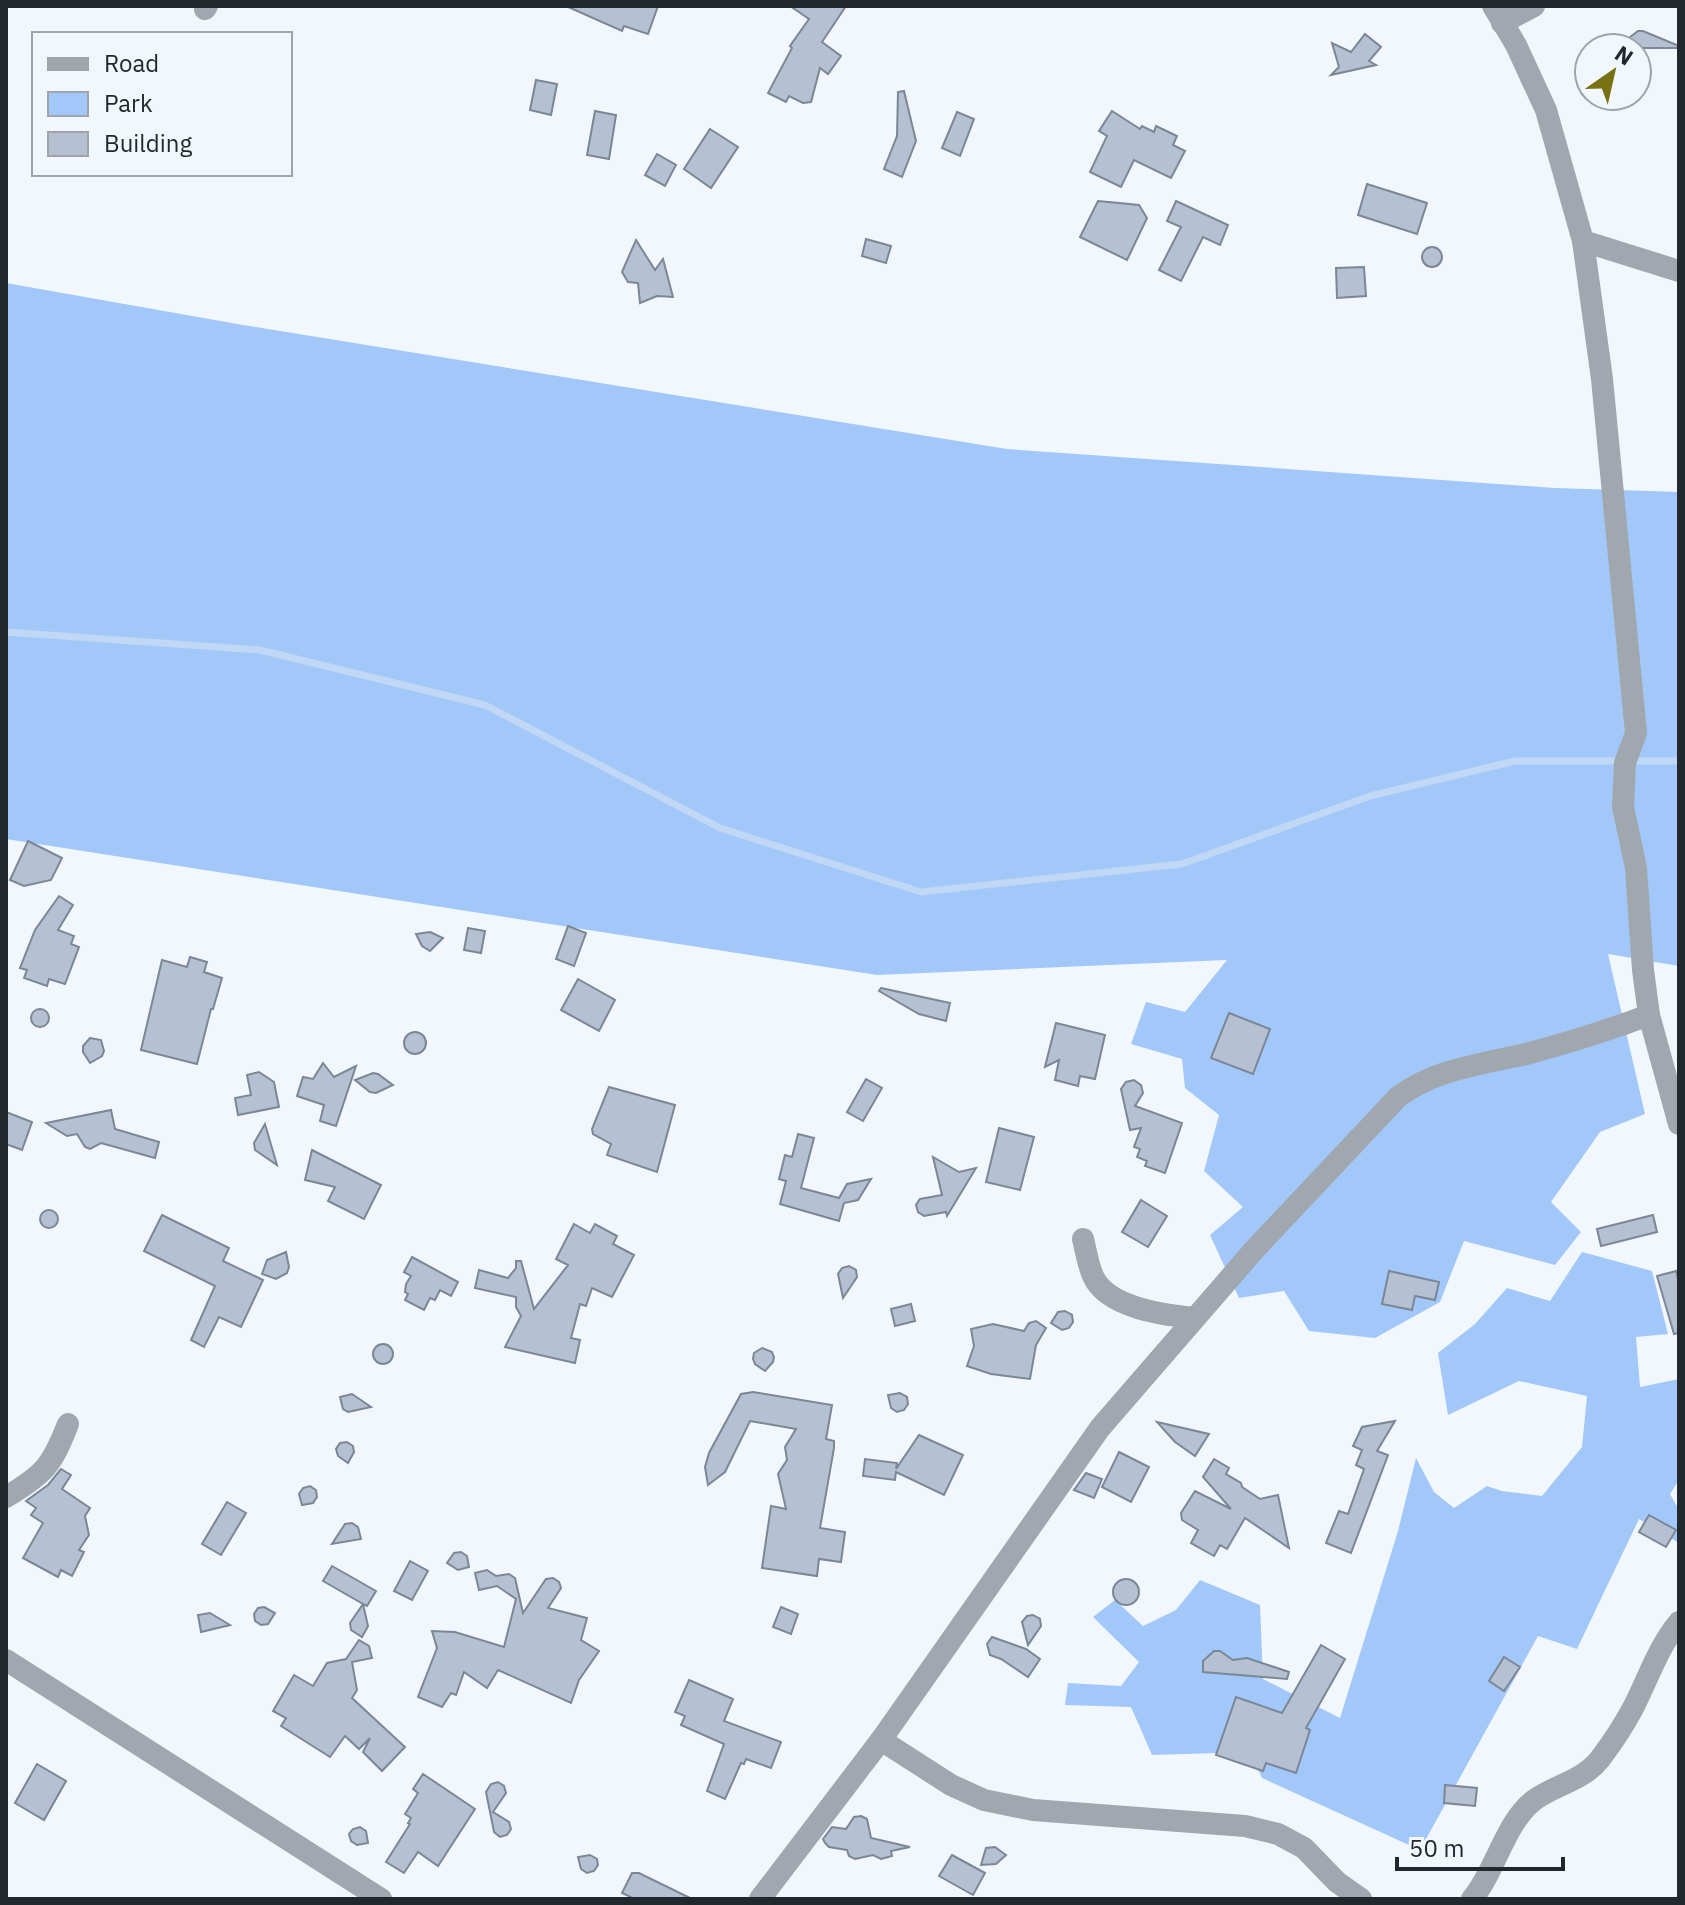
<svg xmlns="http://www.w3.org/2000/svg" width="1685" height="1905" font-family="'IBM Plex Sans',sans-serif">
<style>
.green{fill:#a2c8f9}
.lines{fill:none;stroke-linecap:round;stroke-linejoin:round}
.stream{stroke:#c0d7f5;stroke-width:7}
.building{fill:#b5c1d2;stroke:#7b8796;stroke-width:2}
.street{stroke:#a1a7ae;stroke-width:22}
</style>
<rect width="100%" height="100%" fill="#f1f7fd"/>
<g class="green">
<path d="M6,283L243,325L1007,449L1555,488L1679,492V966L1608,954L1645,1114L1600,1132L1551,1202L1581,1232L1555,1265L1464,1241L1440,1302L1375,1338L1309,1331L1284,1291L1239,1298L1210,1235L1243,1207L1204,1171L1219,1115L1185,1088L1182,1059L1131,1044L1146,1002L1185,1012L1227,960L877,975L6,839Z"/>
<path d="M1582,1252L1652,1271L1668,1334L1636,1337L1640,1387L1679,1379V1480L1670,1494L1679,1510V1543L1639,1519L1577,1649L1538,1636L1420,1850L1262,1778L1250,1752L1152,1755L1131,1707L1065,1705L1068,1683L1121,1686L1139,1662L1093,1617L1115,1600L1143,1626L1176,1610L1200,1580L1260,1605L1263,1679L1340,1718L1398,1531L1416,1458L1434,1492L1454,1508L1487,1486L1502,1491L1542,1496L1582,1447L1587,1396L1519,1381L1448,1415L1438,1353L1475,1324L1507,1288L1550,1301Z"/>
</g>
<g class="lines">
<path class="stream" d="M6,632L260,650L485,705L720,828L921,892L1182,864L1370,796L1515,761H1679"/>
</g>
<g class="building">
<path d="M566,6H658L648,34L624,26L622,31Z"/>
<path d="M790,6H846L822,42L841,56L828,74L820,68L811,102L803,103L789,96L786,102L768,93L792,48L790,46L809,19Z"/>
<path d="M1638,31H1643L1679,46V48H1616Z"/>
<path d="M1365,34L1381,47L1369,61L1376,65L1331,75L1339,67L1332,43L1351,52Z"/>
<path d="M536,80L557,84L551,115L530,110Z"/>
<path d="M904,91L916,141L902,177L884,169L897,136L898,92Z"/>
<path d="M595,111L616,115L609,159L587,155Z"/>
<path d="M1112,111L1140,129L1142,126L1154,132L1156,126L1177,136L1173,145L1185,151L1171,178L1134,160L1121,187L1090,172L1107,136L1099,131Z"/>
<path d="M957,112L974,119L960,156L942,148Z"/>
<path d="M710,129L738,147L711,188L684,169Z"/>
<path d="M657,154L676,165L665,186L645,175Z"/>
<path d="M1367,184L1427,203L1417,234L1358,215Z"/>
<path d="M1098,201L1139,205L1147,218L1127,260L1080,237Z"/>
<path d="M1176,201L1228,225L1220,245L1203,237L1181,281L1159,270L1181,227L1167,221Z"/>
<path d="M866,239L891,246L886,263L862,256Z"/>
<path d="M636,240L655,270L663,259L673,297L657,296L640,303L638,283L628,282L622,272Z"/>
<circle cx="1432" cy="257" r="10"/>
<path d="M1364,267L1366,296L1337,298L1336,268Z"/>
<path d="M28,841L62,858L51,880L24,886L10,880Z"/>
<path d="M59,896L73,905L58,930L74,936L71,944L79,947L65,984L49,979L47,986L24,978L27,970L20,968L35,930Z"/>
<path d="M568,926L586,933L574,966L556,959Z"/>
<path d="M468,928L485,931L481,953L464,950Z"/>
<path d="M430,932L443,938L430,951L422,946L416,934Z"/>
<path d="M190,957L207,962L204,972L222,978L213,1009H211L197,1064L141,1050L162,960L187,967Z"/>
<path d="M578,979L615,1000L599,1031L561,1010Z"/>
<path d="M881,988L950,1003L946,1021L919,1014L879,991Z"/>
<circle cx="40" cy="1018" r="9"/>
<path d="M1229,1013L1270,1029L1253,1074L1211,1058Z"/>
<path d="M1056,1023L1105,1035L1095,1079L1080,1076L1078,1086L1055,1080L1059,1060L1045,1067Z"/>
<circle cx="415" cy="1043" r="11"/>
<path d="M90,1038L101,1040L104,1051L102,1056L90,1063L83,1052V1046Z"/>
<path d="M323,1063L334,1077L356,1066L336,1126L320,1121L324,1105L297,1096L303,1077L313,1079Z"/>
<path d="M259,1072L274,1082L279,1107L238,1115L235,1098L251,1095L247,1075Z"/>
<path d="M373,1073L378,1074L393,1085L376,1093L370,1092L355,1080Z"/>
<path d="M866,1079L882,1088L863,1121L847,1112Z"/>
<path d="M1134,1080L1141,1085L1143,1093L1135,1106L1182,1123L1165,1173L1145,1166L1147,1161L1137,1157L1140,1149L1134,1147L1141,1128L1130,1130L1121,1089L1126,1082Z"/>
<path d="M609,1087L675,1105L657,1172L607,1155L611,1144L593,1134L592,1129Z"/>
<path d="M111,1110L115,1129L159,1142L155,1158L101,1143L90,1149L85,1147L77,1134L67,1136L46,1123Z"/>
<path d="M6,1112L32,1122L22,1150L6,1144Z"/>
<path d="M265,1124L277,1165L255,1150L254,1143Z"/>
<path d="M999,1128L1034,1137L1020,1190L986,1182Z"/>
<path d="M798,1134L814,1138L801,1188L839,1198L847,1184L871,1179L858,1200L844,1203L839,1221L780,1204L786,1181L779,1179L785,1155L792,1157Z"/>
<path d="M312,1150L381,1185L364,1219L328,1201L335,1187L305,1180Z"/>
<path d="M933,1157L959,1172L976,1168L947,1216L946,1212L924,1216L918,1212L916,1205L920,1199L942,1195Z"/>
<path d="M1141,1200L1167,1216L1148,1247L1122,1232Z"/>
<circle cx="49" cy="1219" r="9"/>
<path d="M162,1215L229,1248L223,1261L263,1280L241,1327L219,1317L204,1347L191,1340L215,1286L144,1251Z"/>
<path d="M1653,1215L1657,1232L1601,1246L1597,1229Z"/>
<path d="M574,1224L590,1233L595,1224L617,1236L613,1244L634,1255L612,1297L592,1288L586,1306L580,1304L571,1338L580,1340L575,1363L505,1347L521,1316L516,1307V1297L475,1288L479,1270L508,1278L516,1268V1261H521L534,1309L568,1265L556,1259Z"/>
<path d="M286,1252L289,1267L287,1273L276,1279L262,1274L267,1260Z"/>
<path d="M412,1257L458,1282L451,1296L440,1290L435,1300L430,1298L424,1310L405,1300L408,1294L405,1292L406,1284L411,1276L404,1272Z"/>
<path d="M849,1266L856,1270L857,1277L843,1298L838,1274L842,1268Z"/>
<path d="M1389,1271L1439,1282L1435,1300L1415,1296L1412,1310L1382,1304Z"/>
<path d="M1676,1271L1679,1282V1333L1674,1334L1657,1276Z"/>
<path d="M911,1304L915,1321L895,1326L891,1309Z"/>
<path d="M1065,1311L1072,1315L1073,1322L1069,1328L1062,1330L1051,1323L1058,1312Z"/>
<path d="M1036,1321L1046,1328L1036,1345L1030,1379L991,1374L967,1366L974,1346L971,1329L993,1324L1024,1331L1029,1323Z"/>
<circle cx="383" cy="1354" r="10"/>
<path d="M762,1348L772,1352L774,1357L773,1362L765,1371L755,1364L753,1359L754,1353Z"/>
<path d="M753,1392L832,1405L826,1439L834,1441V1448L820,1528L845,1532L841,1562L819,1559L817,1576L762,1568L771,1506L786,1509L778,1474L787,1460L785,1447L796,1429L750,1421L725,1472L708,1485L705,1467L709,1453L741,1394Z"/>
<path d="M900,1393L907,1397L908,1404L904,1410L897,1412L891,1408L888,1395Z"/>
<path d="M352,1394L371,1407L348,1412L343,1409L340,1397Z"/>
<path d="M1395,1421L1377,1451L1388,1455L1351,1553L1326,1543L1339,1511L1348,1514L1364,1469L1356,1465L1362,1450L1353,1446L1362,1427Z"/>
<path d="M1157,1422L1209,1434L1195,1456L1175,1442Z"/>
<path d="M919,1435L963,1455L944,1495L896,1472L895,1480L863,1476L865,1459L897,1463L896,1469Z"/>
<path d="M347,1442L353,1446L354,1452L348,1463L338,1456L336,1449L340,1443Z"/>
<path d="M1119,1452L1149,1467L1131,1502L1102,1487Z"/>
<path d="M1214,1459L1229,1468L1226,1474L1241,1483L1242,1487L1260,1499L1278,1495L1289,1548L1245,1518L1227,1549L1220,1545L1214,1556L1191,1543L1198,1530L1182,1520L1181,1513L1195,1491L1231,1509L1203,1477Z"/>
<path d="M61,1469L71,1475L62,1489L90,1508L85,1516L89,1535L79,1550L84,1552L72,1576L61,1570L58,1577L23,1558L43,1523L31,1515L36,1508L26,1501L48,1485Z"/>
<path d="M1086,1473L1102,1479L1094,1498L1074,1490Z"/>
<path d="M310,1486L316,1490L317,1497L313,1503L302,1505L299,1494L303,1488Z"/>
<path d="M227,1502L246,1513L221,1555L202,1544Z"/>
<path d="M1649,1515L1676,1530L1666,1547L1639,1532Z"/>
<path d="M352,1523L358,1527L361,1539L332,1544L345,1524Z"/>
<path d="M461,1552L467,1556L469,1567L458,1570L447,1563L454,1553Z"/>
<path d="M410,1561L428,1571L412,1600L394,1591Z"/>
<path d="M332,1566L376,1591L367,1606L363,1604L368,1626L362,1637L351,1630L350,1623L363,1604L323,1581Z"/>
<path d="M487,1570L496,1576L509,1574L515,1578L523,1613L546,1579L553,1578L559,1582L561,1588L548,1608L587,1618L581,1640L599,1651L579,1680L571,1703L498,1670L487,1688L464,1672L456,1695L451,1693L442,1707L418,1697L437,1648L432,1631L455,1632L504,1647L516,1599L497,1586L479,1590L475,1573Z"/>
<circle cx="1126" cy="1592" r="13"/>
<path d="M264,1607L275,1613L268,1624L261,1625L255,1621L254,1614L258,1608Z"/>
<path d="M781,1607L798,1614L791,1634L773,1627Z"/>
<path d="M210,1613L230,1625L201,1632L198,1615Z"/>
<path d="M1033,1615L1040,1619L1041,1626L1028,1645L1022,1622L1027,1616Z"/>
<path d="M992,1637L1026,1649L1040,1659L1028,1677L1001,1659L990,1655L987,1644Z"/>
<path d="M359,1640L369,1646L372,1658L352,1662L357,1690L352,1698L405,1747L382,1771L363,1752L370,1738L359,1749L345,1736L330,1757L281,1726L286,1718L273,1711L294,1675L313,1686L327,1663L346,1659Z"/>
<path d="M1321,1645L1345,1659L1306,1728L1310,1730L1296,1773L1266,1763L1263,1771L1216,1755L1236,1697L1282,1713Z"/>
<path d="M1214,1651H1220L1233,1660L1247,1658L1289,1672L1287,1679L1203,1672V1661Z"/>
<path d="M1504,1657L1520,1667L1504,1691L1489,1681Z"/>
<path d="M689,1680L733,1699L724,1721L781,1742L771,1768L746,1759L744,1764L741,1763L725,1799L707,1791L724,1744L681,1725L685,1716L675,1712Z"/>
<path d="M37,1764L66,1781L44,1820L15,1803Z"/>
<path d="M423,1774L475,1809L438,1866L418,1852L404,1873L386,1862L410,1824L408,1823L411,1818L405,1814L418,1793L413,1789Z"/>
<path d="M498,1782L504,1786L506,1793L493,1812L509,1822L511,1829L507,1835L500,1837L494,1832L486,1792L491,1784Z"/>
<path d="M1445,1785L1477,1788L1475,1806L1444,1803Z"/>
<path d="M861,1816L867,1819L871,1838L910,1847L891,1851L892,1856L881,1859L873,1855L855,1859L849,1856L847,1850L829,1847L825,1843L823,1839L832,1827L846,1829L854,1817Z"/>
<path d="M360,1827L366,1831L368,1843L357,1845L351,1841L349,1834L353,1829Z"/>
<path d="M995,1847L1006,1855L996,1864L981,1865L986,1848Z"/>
<path d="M590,1855L597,1859L598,1865L594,1871L587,1873L581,1869L578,1857Z"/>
<path d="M952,1855L985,1873L973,1895L939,1876Z"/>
<path d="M632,1873H639L692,1899H635L622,1893Z"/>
</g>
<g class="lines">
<g class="street">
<path d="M1493,6L1516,45L1546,110L1583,241L1602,379L1636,733L1625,763L1623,807L1636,868L1643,970L1649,1015L1679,1124"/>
<path d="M205,9L207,6"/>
<path d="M1502,23L1534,6"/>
<path d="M1583,241L1679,271"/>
<path d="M1083,1239C1086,1251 1088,1265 1093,1276C1107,1308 1164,1315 1195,1318"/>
<path d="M6,1497C45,1474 52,1465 68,1424"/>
<path d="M6,1660L381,1899"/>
<path d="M881,1740L951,1785L984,1800L1033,1810L1245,1826L1278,1834L1304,1848L1337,1882L1361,1899"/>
<path d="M760,1899L881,1740L1100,1428L1255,1249L1398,1097C1435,1069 1482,1064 1526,1054C1568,1043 1609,1030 1649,1015"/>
<path d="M1472,1899C1495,1872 1505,1823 1533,1801C1554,1785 1583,1781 1600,1759C1612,1743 1624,1725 1633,1708C1648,1679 1658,1647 1679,1622"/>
</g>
</g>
<rect width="1685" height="1905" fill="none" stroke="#23282e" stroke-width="16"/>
<rect x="32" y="32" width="260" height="144" fill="#f1f7fd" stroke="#9fa4aa" stroke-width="2"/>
<rect x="48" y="58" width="40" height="12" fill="#a1a7ae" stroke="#9fa4aa" stroke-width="2"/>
<text x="104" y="72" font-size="24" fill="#23282e">Road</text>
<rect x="48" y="92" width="40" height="24" fill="#a2c8f9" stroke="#9fa4aa" stroke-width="2"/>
<text x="104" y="112" font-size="24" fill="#23282e">Park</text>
<rect x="48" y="132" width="40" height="24" fill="#b5c1d2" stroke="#9fa4aa" stroke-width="2"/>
<text x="104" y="152" font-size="24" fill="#23282e">Building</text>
<g transform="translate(1613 72) rotate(34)"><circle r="38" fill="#f1f7fd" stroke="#9fa4aa" stroke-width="2"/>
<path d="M0-6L14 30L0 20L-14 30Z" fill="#787214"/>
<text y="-12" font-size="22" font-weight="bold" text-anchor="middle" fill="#23282e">N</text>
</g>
<path d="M1397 1857v12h166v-12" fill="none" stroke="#23282e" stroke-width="4"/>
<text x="1409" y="1857" font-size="24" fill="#23282e" stroke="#f1f7fd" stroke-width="6" paint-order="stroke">50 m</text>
</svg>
